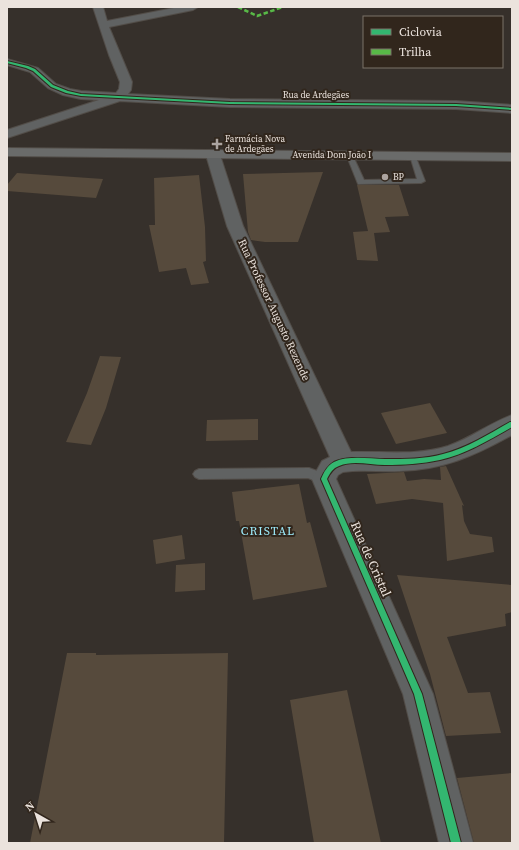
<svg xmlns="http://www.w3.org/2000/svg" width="519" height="850" font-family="'Source Serif 4',serif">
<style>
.building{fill:#564a3c}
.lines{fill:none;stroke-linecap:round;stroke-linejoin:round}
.lane-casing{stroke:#524d48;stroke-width:2}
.street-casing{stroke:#524d48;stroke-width:2}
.primary-casing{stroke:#524d48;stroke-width:2}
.lane{fill:#606262;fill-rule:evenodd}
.street{fill:#606262;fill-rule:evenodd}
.primary{fill:#6a6b6a;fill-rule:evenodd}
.quiet{stroke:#58b947;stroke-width:2.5;stroke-dasharray:4.5 2.5;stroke-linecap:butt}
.cycleway-casing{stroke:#31261c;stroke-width:2}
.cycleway{fill:#33b770;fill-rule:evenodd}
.poi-dot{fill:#aca49f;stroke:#31261c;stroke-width:1.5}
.labels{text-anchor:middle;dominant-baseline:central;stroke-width:4;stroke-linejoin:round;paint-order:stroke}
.far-street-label{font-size:9px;fill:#ebe3dd;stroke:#31261c}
.far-poi-label{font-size:9px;fill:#ebe3dd;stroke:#31261c;text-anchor:start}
.street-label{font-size:11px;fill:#ebe3dd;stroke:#31261c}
.neighbourhood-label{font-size:12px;letter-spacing:1px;fill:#9eedfd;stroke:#31261c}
.near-street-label{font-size:13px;fill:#ebe3dd;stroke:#31261c}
</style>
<rect width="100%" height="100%" fill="#36302b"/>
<g class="building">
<path d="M323,172L298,242H265L251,240L248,232L243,174Z"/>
<path d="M17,173L103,179L96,198L7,191V185Z"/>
<path d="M199,175L205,227L206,261L203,262L209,283L191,285L186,268L159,272L149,225H155L154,178Z"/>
<path d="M357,185H399L409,216L385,217L390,232L374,233L378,261L357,260L353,232L368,231Z"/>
<path d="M100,356L121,357L106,408L91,445L66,442L87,393Z"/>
<path d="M430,403L447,433L396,444L381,413Z"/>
<path d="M258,419V440L206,441L207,420Z"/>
<path d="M446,466L464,506L462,505L464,521L470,534L492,537L494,552L447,561L443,503L412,499L376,504L367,474L404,472L407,481L424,479L441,480L440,467Z"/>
<path d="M299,484L307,523L310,522L327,587L253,600L239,521H236L232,492Z"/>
<path d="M182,535L185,559L156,564L153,540Z"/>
<path d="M205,563V590L175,592L176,565Z"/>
<path d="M397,575L512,585V612L505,614L506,626L447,637L468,693L490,692L501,733L446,736L430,674Z"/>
<path d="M67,653H96V655L228,653L224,843H30Z"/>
<path d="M347,690L381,843H314L290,700Z"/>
<path d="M512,773V843H474L457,778Z"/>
</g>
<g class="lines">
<defs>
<g id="lane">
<path d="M349,152L352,154L364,180L417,179L410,156L415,155L425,181L421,183L358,184L346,154Z"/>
<path d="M309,468L328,475L330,479L328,483L324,484L308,478L199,479L195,477L193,474L195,471L199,469Z"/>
</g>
<g id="street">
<path d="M93,7H103L107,21L179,7H198L193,10L109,27L132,82L131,90L128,94L230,99L456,101L512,105V113L456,109L230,107L120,101L7,138V130L99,100L81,99L63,95L48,88L30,72L7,65V59L38,68L56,84L70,89L81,91L116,93L119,89L120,82L109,55Z"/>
<path d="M213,151L218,152L220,155L243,226L351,452C383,451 417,456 448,446C471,438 490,423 512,415V435C474,456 443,470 399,471C380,472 362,469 343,472L338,475L336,479L433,694L473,843H439L403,694L312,479L322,461L330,457L227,226L206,155L208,152Z"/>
</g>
<path id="primary" d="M7,148L512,153V161L7,156Z"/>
</defs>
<use href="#lane" class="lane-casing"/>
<use href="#street" class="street-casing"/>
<use href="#primary" class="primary-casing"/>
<use href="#lane" class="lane"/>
<use href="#street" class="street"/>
<use href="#primary" class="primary"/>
<path class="quiet" d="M238,7L257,16L283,7"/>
<defs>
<g id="cycleway">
<path d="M7,61L28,66L35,69L53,85L68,91L81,94L230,102L456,104L512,108V110L456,106L230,104L81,96L66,93L51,87L33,71L26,68L7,63Z"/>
<path d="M510,422H512V427C489,440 466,454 440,460C422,464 403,465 385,465C370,465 353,460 339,466C333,468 330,473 327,479L422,694L461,843H451L414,694L321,479C324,472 327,466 334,462C349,455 369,459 385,459C405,459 425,459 443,454C467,448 489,434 510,422Z"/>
</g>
</defs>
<use href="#cycleway" class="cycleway-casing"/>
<use href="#cycleway" class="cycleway"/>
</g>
<g class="poi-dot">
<path d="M215 138h4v4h4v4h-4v4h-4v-4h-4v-4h4z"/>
<circle cx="385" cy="177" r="4"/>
</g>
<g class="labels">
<g class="far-street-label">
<text x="316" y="95">Rua de Ardegães</text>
<text x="332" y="155">Avenida Dom João I</text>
</g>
<g class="far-poi-label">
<text x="225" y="139">Farmácia Nova<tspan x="225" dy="10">de Ardegães</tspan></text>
<text x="393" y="177">BP</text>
</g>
<g class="street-label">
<text transform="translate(274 310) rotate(65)">Rua Professor Augusto Rezende</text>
</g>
<g class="neighbourhood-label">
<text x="268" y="531">CRISTAL</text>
</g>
<g class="near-street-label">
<text transform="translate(371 559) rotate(66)">Rua de Cristal</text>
</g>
</g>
<rect width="519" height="850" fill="none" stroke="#ebe3dd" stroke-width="16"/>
<rect x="363" y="16" width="140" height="52" fill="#31261c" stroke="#7b7269"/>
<rect x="371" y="29" width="20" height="6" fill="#33b770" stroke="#7b7269"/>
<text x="399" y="36" font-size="12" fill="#ebe3dd">Ciclovia</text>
<rect x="371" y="49" width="20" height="6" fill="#58b947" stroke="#7b7269"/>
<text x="399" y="56" font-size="12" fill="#ebe3dd">Trilha</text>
<g transform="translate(36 814) rotate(321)" stroke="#31261c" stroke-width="3" paint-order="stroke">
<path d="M0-3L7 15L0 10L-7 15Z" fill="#ebe3dd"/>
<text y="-6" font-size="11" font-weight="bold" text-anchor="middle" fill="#ebe3dd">N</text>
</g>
</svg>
